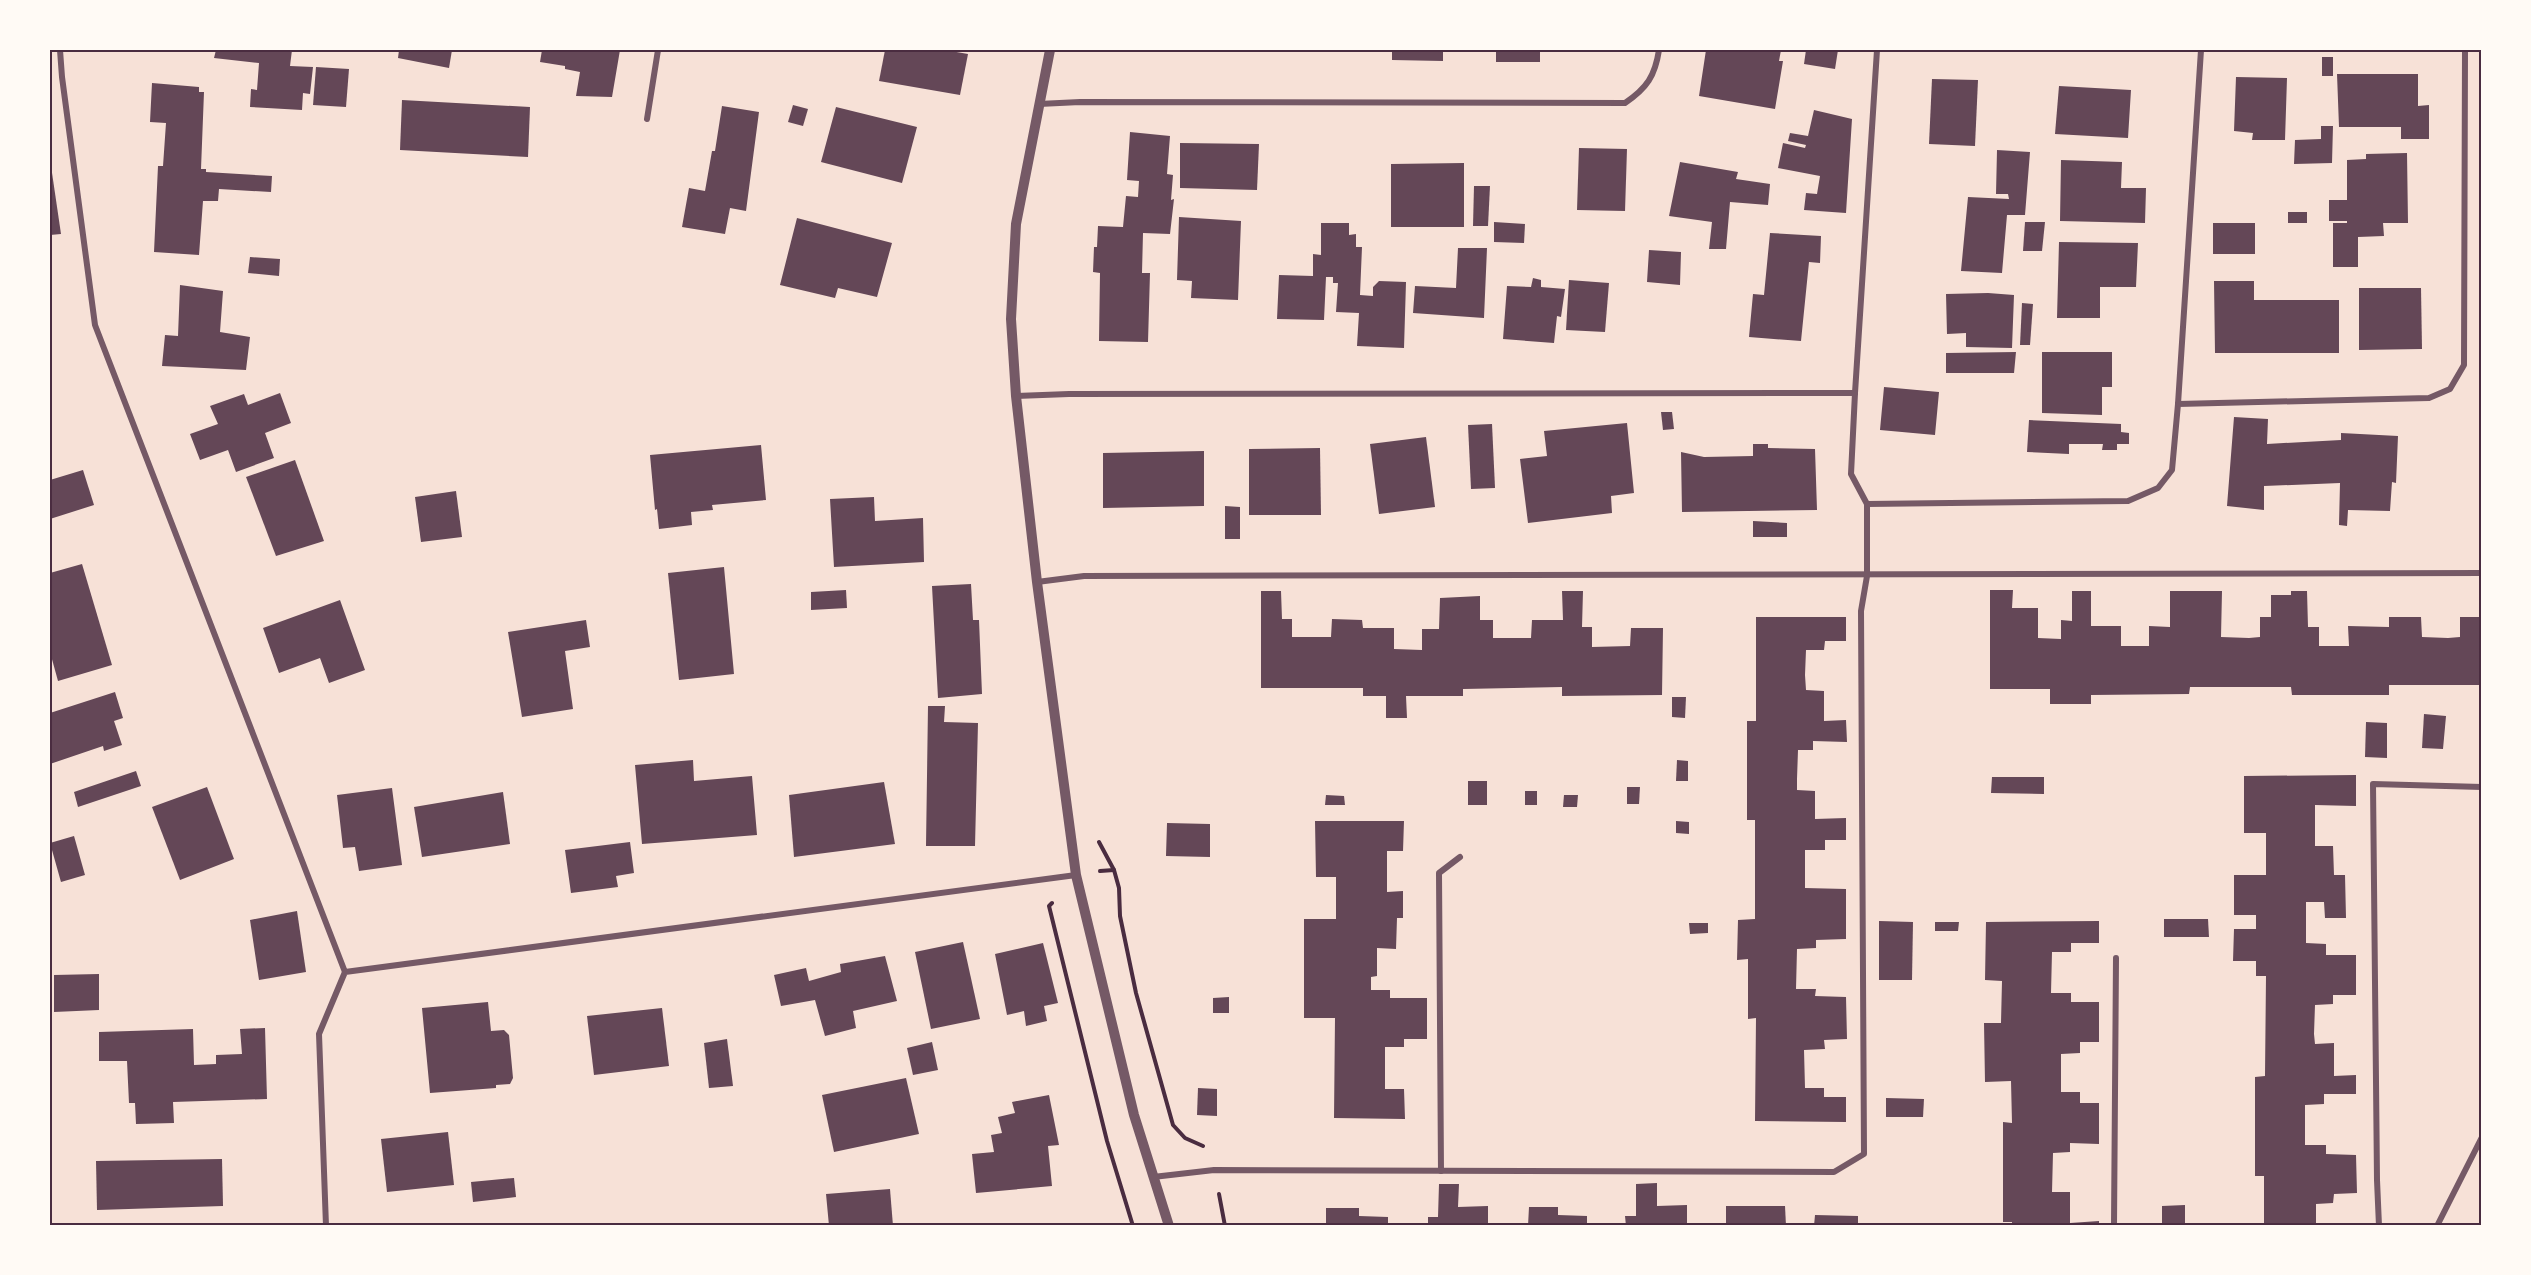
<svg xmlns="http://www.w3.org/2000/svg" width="2531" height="1275" font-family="'Work Sans',sans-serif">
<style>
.building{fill:#644757}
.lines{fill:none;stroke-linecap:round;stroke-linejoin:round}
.path{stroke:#4a2c40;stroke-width:4}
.minor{stroke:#755966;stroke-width:6}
.tertiary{stroke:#755966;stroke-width:10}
.neatline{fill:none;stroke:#4a2c40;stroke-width:2}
</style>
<rect width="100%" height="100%" fill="#f7e1d7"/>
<g class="building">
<path d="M216,50H292L290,66L313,67L310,94L303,93L302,110L250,107L251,89L257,90L259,63L214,58Z"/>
<path d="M399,50H452L449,68L398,58Z"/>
<path d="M542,50H620L612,97L576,96L580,72L565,69V66L540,62Z"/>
<path d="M885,50H945L968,54L960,95L879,81Z"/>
<path d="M1392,50H1443V61L1392,60Z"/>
<rect x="1496" y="50" width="44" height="12"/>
<path d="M1706,50H1781L1779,61H1783L1775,109L1699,96Z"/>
<path d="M1806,50H1838L1835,69L1804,64Z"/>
<rect x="2322" y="57" width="11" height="19"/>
<path d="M316,67L349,69L346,107L313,105Z"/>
<path d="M2337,74H2418V106L2429,105V139H2401V127H2339Z"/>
<path d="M2236,77L2287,78L2285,140H2252L2253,133L2234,131Z"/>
<path d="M1932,79L1978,80L1975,146L1929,144Z"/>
<path d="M152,83L199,87V92H204L201,169H206V172L272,176L271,192L219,189L218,201H203L199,255L154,252L158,166H163L166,123L150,122Z"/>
<path d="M2059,86L2131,90L2128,138L2055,134Z"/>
<path d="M402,100L530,107L528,157L400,150Z"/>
<path d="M793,105L808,109L803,126L788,122Z"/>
<path d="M722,106L759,112L746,211L730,208L725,234L682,227L689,188L705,191L712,151H715Z"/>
<path d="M836,107L917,127L902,183L821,162Z"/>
<path d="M1814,110L1852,119L1846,213L1804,210L1806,193L1817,194L1820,176L1778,168L1783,143L1805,148L1806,145L1788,141L1790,133L1808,136Z"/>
<path d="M2321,126H2333L2332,163L2294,164L2295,140L2321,139Z"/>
<path d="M1130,132L1170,136L1167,174L1173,175L1171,200L1174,199L1170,234L1143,233L1142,273H1150L1148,342L1099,341L1100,273L1093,272L1094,247H1097L1098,226L1123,227L1126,196L1138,197L1139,181L1127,180Z"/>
<path d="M1180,143L1259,144L1257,190L1180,188Z"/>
<path d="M1579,148L1627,149L1625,211L1577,210Z"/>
<path d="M1997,150L2030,152L2025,215H2007L2002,273L1961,271L1968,197L2009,199L2008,194H1996Z"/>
<path d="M2407,153L2408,223H2383L2384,236L2358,237V267H2333V223H2347V221H2329V200H2347V160L2366,159V154Z"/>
<path d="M2061,160L2122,162L2121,188H2146L2145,223L2060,221Z"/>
<path d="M1680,162L1738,172L1736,179L1770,184L1768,205L1730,202L1726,249H1709L1712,222L1669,216Z"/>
<path d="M1464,163V227H1391V164Z"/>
<path d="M50,166H51L61,234L50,235Z"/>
<path d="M1474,186H1490L1488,226H1473Z"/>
<rect x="2288" y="212" width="19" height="11"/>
<path d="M1179,217L1241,221L1238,300L1191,298L1192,281L1177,280Z"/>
<path d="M797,218L892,243L877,297L838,288L835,298L780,285Z"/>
<path d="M1494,222L1525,224L1524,243L1494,242Z"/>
<path d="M2025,222H2045L2042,251H2023Z"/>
<path d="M1321,223H1349V235L1356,234V247H1362L1360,295L1373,296V287L1379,281L1406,282L1404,348L1357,346L1359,313L1336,312L1338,283H1333V277H1326L1324,320L1277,319L1279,275L1313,276V254L1321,255Z"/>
<rect x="2213" y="223" width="42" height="31"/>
<path d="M1770,233L1821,236L1820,263L1809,262L1801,341L1749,337L1753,294L1764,295Z"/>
<path d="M2059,242L2138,243L2136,287H2100V318H2057Z"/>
<path d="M1458,248H1487L1484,318L1413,313L1415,286L1456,288Z"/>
<path d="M1649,250L1681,252L1680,285L1647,282Z"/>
<path d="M250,257L280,259L279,276L248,273Z"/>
<path d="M1533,278L1541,280V287L1565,289L1561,317L1557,316L1554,343L1503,339L1507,286L1531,287Z"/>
<path d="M1569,280L1609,283L1605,332L1566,330Z"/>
<path d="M2214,281H2254V300H2339V353H2215Z"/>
<path d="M180,285L223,291L220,332L250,337L246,370L162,366L165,335L178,336Z"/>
<path d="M2359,288H2421L2422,349L2359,350Z"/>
<path d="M1988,293L2014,295L2012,348L1966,347V333L1947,334L1946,294Z"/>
<path d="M2022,303L2033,304L2030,345H2020Z"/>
<path d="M2016,352L2014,373H1946V353Z"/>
<path d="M2042,352H2112V387H2102V415L2042,413Z"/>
<path d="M1884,387L1939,392L1935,435L1880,430Z"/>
<path d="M280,393L291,423L265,433L274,458L236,472L228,450L200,460L190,434L218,424L210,406L244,394L248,405Z"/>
<path d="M1661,412H1672L1674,429L1663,430Z"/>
<path d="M2234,417L2268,419L2267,444L2341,440V433L2398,436L2396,483L2392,482L2390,511L2348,510L2347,526L2339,525L2340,483L2264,486V510L2227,506Z"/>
<path d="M2029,420L2121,424V432L2129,433V444H2117V450H2102L2103,444H2069V454L2027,452Z"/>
<path d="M1627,423L1634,493L1611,496L1612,513L1528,523L1520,459L1547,456L1544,431Z"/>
<path d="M1492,424L1495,488L1471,489L1468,425Z"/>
<path d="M1426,437L1435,507L1379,514L1370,444Z"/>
<path d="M1753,444H1768V448L1815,449L1817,510L1682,512L1681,452L1704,457L1753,456Z"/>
<path d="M761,445L766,500L712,505L713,510L691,512L692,525L659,529L657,509L655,510L650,455Z"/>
<path d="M1320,448L1321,515H1249V449Z"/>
<path d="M1204,451V506L1103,508V453Z"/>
<path d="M295,460L324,541L276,556L246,477Z"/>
<path d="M83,470L94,505L50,519V480Z"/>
<path d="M456,491L462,537L421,542L415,497Z"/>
<path d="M874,497L875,521L923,518L924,562L834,567L830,499Z"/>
<path d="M1225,506L1240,507V539H1225Z"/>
<path d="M1753,521L1787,523V537H1753Z"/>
<path d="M82,564L112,665L58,681L50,652V573Z"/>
<path d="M724,567L734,674L679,680L668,573Z"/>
<path d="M971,584L973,620H979L982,694L938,698L932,586Z"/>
<path d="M846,590L847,608L811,610V592Z"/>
<path d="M1990,590H2013L2012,608H2038V638L2061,639V620L2072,621V591H2091V626H2121V646H2149V626L2170,627V591H2222L2221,637L2249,638L2260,637V617H2271V595H2291V591H2307L2308,627H2319V646H2349L2348,626L2389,627V617H2421L2422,637L2448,638L2460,637V617H2481V685H2389V695H2292L2291,687H2190L2189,694L2091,695V704H2050V689H1990Z"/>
<path d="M1261,591H1281L1282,619H1292V637H1331L1332,619L1362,620L1363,628H1394V649L1422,650V629H1439L1440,598L1480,596V620H1493V638H1531L1532,620H1563L1562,591H1583L1582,627H1592V647L1630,646L1631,628H1663L1662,695L1562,696V687L1463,689V696H1406L1407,718H1386V696H1363V688H1261Z"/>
<path d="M340,600L365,670L329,683L320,658L279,673L263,628Z"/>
<path d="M1756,617H1846V641H1825L1824,650H1806L1805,675L1806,690L1824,691V721L1846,720L1847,742L1813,741V750H1798L1797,779V790L1815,791V819L1846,818V840H1825V850H1805V888L1846,889V939L1816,940V948L1797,949L1796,989H1816L1815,996L1846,997L1847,1039L1824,1040L1825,1049L1804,1050L1805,1088H1824V1097H1846V1122L1755,1121L1756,1018L1748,1019V959L1737,960L1738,920L1755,919V820H1747V721H1756Z"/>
<path d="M586,620L590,647L565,651L573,709L522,717L508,632Z"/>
<path d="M115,692L123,718L114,721L122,745L104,751L103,746L50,764V713Z"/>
<path d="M1672,697H1686L1685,718L1672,717Z"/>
<path d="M928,706H945L944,722L978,723L975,846H926Z"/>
<path d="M2424,714L2446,716L2443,749L2422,748Z"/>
<path d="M2366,722L2387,723V758L2365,757Z"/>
<path d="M693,760L694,781L752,776L757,835L642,844L635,765Z"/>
<path d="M1677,760L1688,761V781H1676Z"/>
<path d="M136,771L141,786L78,807L74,792Z"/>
<path d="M2356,775V806L2315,805V846H2333L2334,875H2345L2346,918H2325L2324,902H2306V943L2326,944V955H2356V995H2333V1004L2315,1005L2314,1034L2315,1044L2334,1043V1076L2356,1075V1094H2324V1104L2305,1105V1145H2326V1154L2356,1155L2357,1193L2334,1194L2333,1203L2316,1204V1226H2264V1176H2255V1077L2265,1076L2266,976H2256V961H2233L2234,929H2256V915H2234V875H2266V833H2244V776Z"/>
<path d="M1992,777H2044V794L1991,793Z"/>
<rect x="1468" y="781" width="19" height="24"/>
<path d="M884,782L895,844L794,857L789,795Z"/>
<path d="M207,787L234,859L180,880L152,807Z"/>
<path d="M1627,787H1640L1639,804H1627Z"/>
<path d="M392,788L402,865L359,871L355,847L343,848L337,795Z"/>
<rect x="1525" y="791" width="12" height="14"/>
<path d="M503,792L510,844L422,857L414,807Z"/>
<path d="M1326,795L1344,796L1345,805H1325Z"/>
<path d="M1564,795H1578L1577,807H1563Z"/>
<path d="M1315,821H1404L1403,851H1387V892L1403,891V918H1397L1396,949L1377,948V976L1371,977V990H1390V998H1427V1039H1404V1047H1385V1089H1404L1405,1119L1334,1118L1335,1018H1304V919H1336V877H1316Z"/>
<path d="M1676,821L1689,822V834L1676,833Z"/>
<path d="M1167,823L1210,824V857L1166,856Z"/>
<path d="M74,836L85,875L61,882L50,843Z"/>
<path d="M630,842L634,873L616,876L618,887L571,893L565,850Z"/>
<path d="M297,911L306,972L259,980L250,920Z"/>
<path d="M2164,919H2208L2209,937H2164Z"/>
<path d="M1879,921L1913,922L1912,980H1879Z"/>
<path d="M2099,921V943H2071V952H2052L2051,993H2071V1002H2099V1042H2080V1053L2061,1054V1092H2080V1103H2099V1144L2070,1143V1152L2053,1153L2052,1192H2070V1223L2099,1221V1226H2012V1222H2003V1122L2012,1123L2011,1081L1985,1082L1984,1023H2001L2002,981L1985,980L1986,922Z"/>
<path d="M1935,922H1959L1958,931H1935Z"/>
<path d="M1689,923H1708V933L1690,934Z"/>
<path d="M963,942L980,1019L931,1029L915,952Z"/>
<path d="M1043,943L1058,1003L1044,1006L1047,1021L1026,1026L1024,1011L1007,1015L995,954Z"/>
<path d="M885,956L897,1001L853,1011L856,1028L825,1036L815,1000L781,1006L774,975L806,968L809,981L841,972L840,964Z"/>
<path d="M99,974V1010L54,1012V975Z"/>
<path d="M1229,997V1013H1213V998Z"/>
<path d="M488,1002L491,1031L504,1030L509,1035L513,1078L510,1084L496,1085V1088L430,1093L422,1008Z"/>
<path d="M662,1008L669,1066L594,1075L587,1016Z"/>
<path d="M265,1028L267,1099L173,1102L174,1123L136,1124L135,1103H129L127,1061H99V1032L193,1029L194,1065L216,1064V1055L242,1054L240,1029Z"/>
<path d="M727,1039L733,1086L709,1088L704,1043Z"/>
<path d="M932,1042L938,1070L913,1075L907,1048Z"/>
<path d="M906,1078L919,1134L834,1152L822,1095Z"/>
<path d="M1198,1088L1217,1089V1116L1197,1115Z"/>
<path d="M1049,1095L1059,1145L1048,1146L1052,1186L976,1193L972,1154L994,1152L991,1135L1002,1133L998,1117L1015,1113L1012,1102Z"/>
<path d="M1886,1098L1924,1099L1923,1117H1886Z"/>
<path d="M448,1132L454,1185L387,1192L381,1139Z"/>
<path d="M222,1159L223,1206L97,1210L96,1161Z"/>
<path d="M514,1178L516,1197L473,1202L471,1182Z"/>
<path d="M1657,1183V1206L1687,1205V1226H1626L1625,1216H1636V1184Z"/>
<path d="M1439,1184H1459L1458,1207L1488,1206V1226H1428V1217H1438Z"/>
<path d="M890,1189L893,1226H829L826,1194Z"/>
<path d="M2185,1205V1226H2162V1206Z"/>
<path d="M1726,1206H1785L1786,1226H1726Z"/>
<path d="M1529,1207H1558V1215L1587,1216V1226H1528Z"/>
<path d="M1326,1208H1359V1216L1388,1217V1226H1326Z"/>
<path d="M1815,1215L1858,1216V1226H1814Z"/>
</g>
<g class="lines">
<g class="path">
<path d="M1099,842L1114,870L1119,888L1120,916L1136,993L1173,1125L1185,1138L1203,1146"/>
<path d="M1100,871L1114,870"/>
<path d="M1052,903L1049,906L1107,1141L1133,1226"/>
<path d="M1219,1194L1225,1226"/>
</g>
<g class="minor">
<path d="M60,50L62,77L95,325L345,972"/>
<path d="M1039,104L1080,102L1625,103C1647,88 1655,76 1659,50"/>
<path d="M647,119L658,50"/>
<path d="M1855,393L1877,50"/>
<path d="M1016,396L1069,394L1855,393L1851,474L1867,504L2128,501L2158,488L2172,470L2178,404L2429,398L2450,389L2464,365L2465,50"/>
<path d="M2178,404L2201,50"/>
<path d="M1037,582L1084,576L2482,573"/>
<path d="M1441,1171L1439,873L1460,857"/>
<path d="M1153,1177L1214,1170L1834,1172L1864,1154L1861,611L1867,576V504"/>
<path d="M326,1226L319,1034L345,972L1076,875"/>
<path d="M2114,1226L2116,958"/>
<path d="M2379,1226L2377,1180L2373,784L2482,787"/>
<path d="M2437,1226L2482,1137"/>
</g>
<path class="tertiary" d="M1050,50L1016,224L1011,319L1016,396L1037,582L1076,875L1134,1115L1169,1226"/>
</g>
<rect width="2531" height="1275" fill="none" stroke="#fffaf5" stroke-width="102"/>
<rect x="51" y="51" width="2429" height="1173" class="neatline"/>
</svg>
